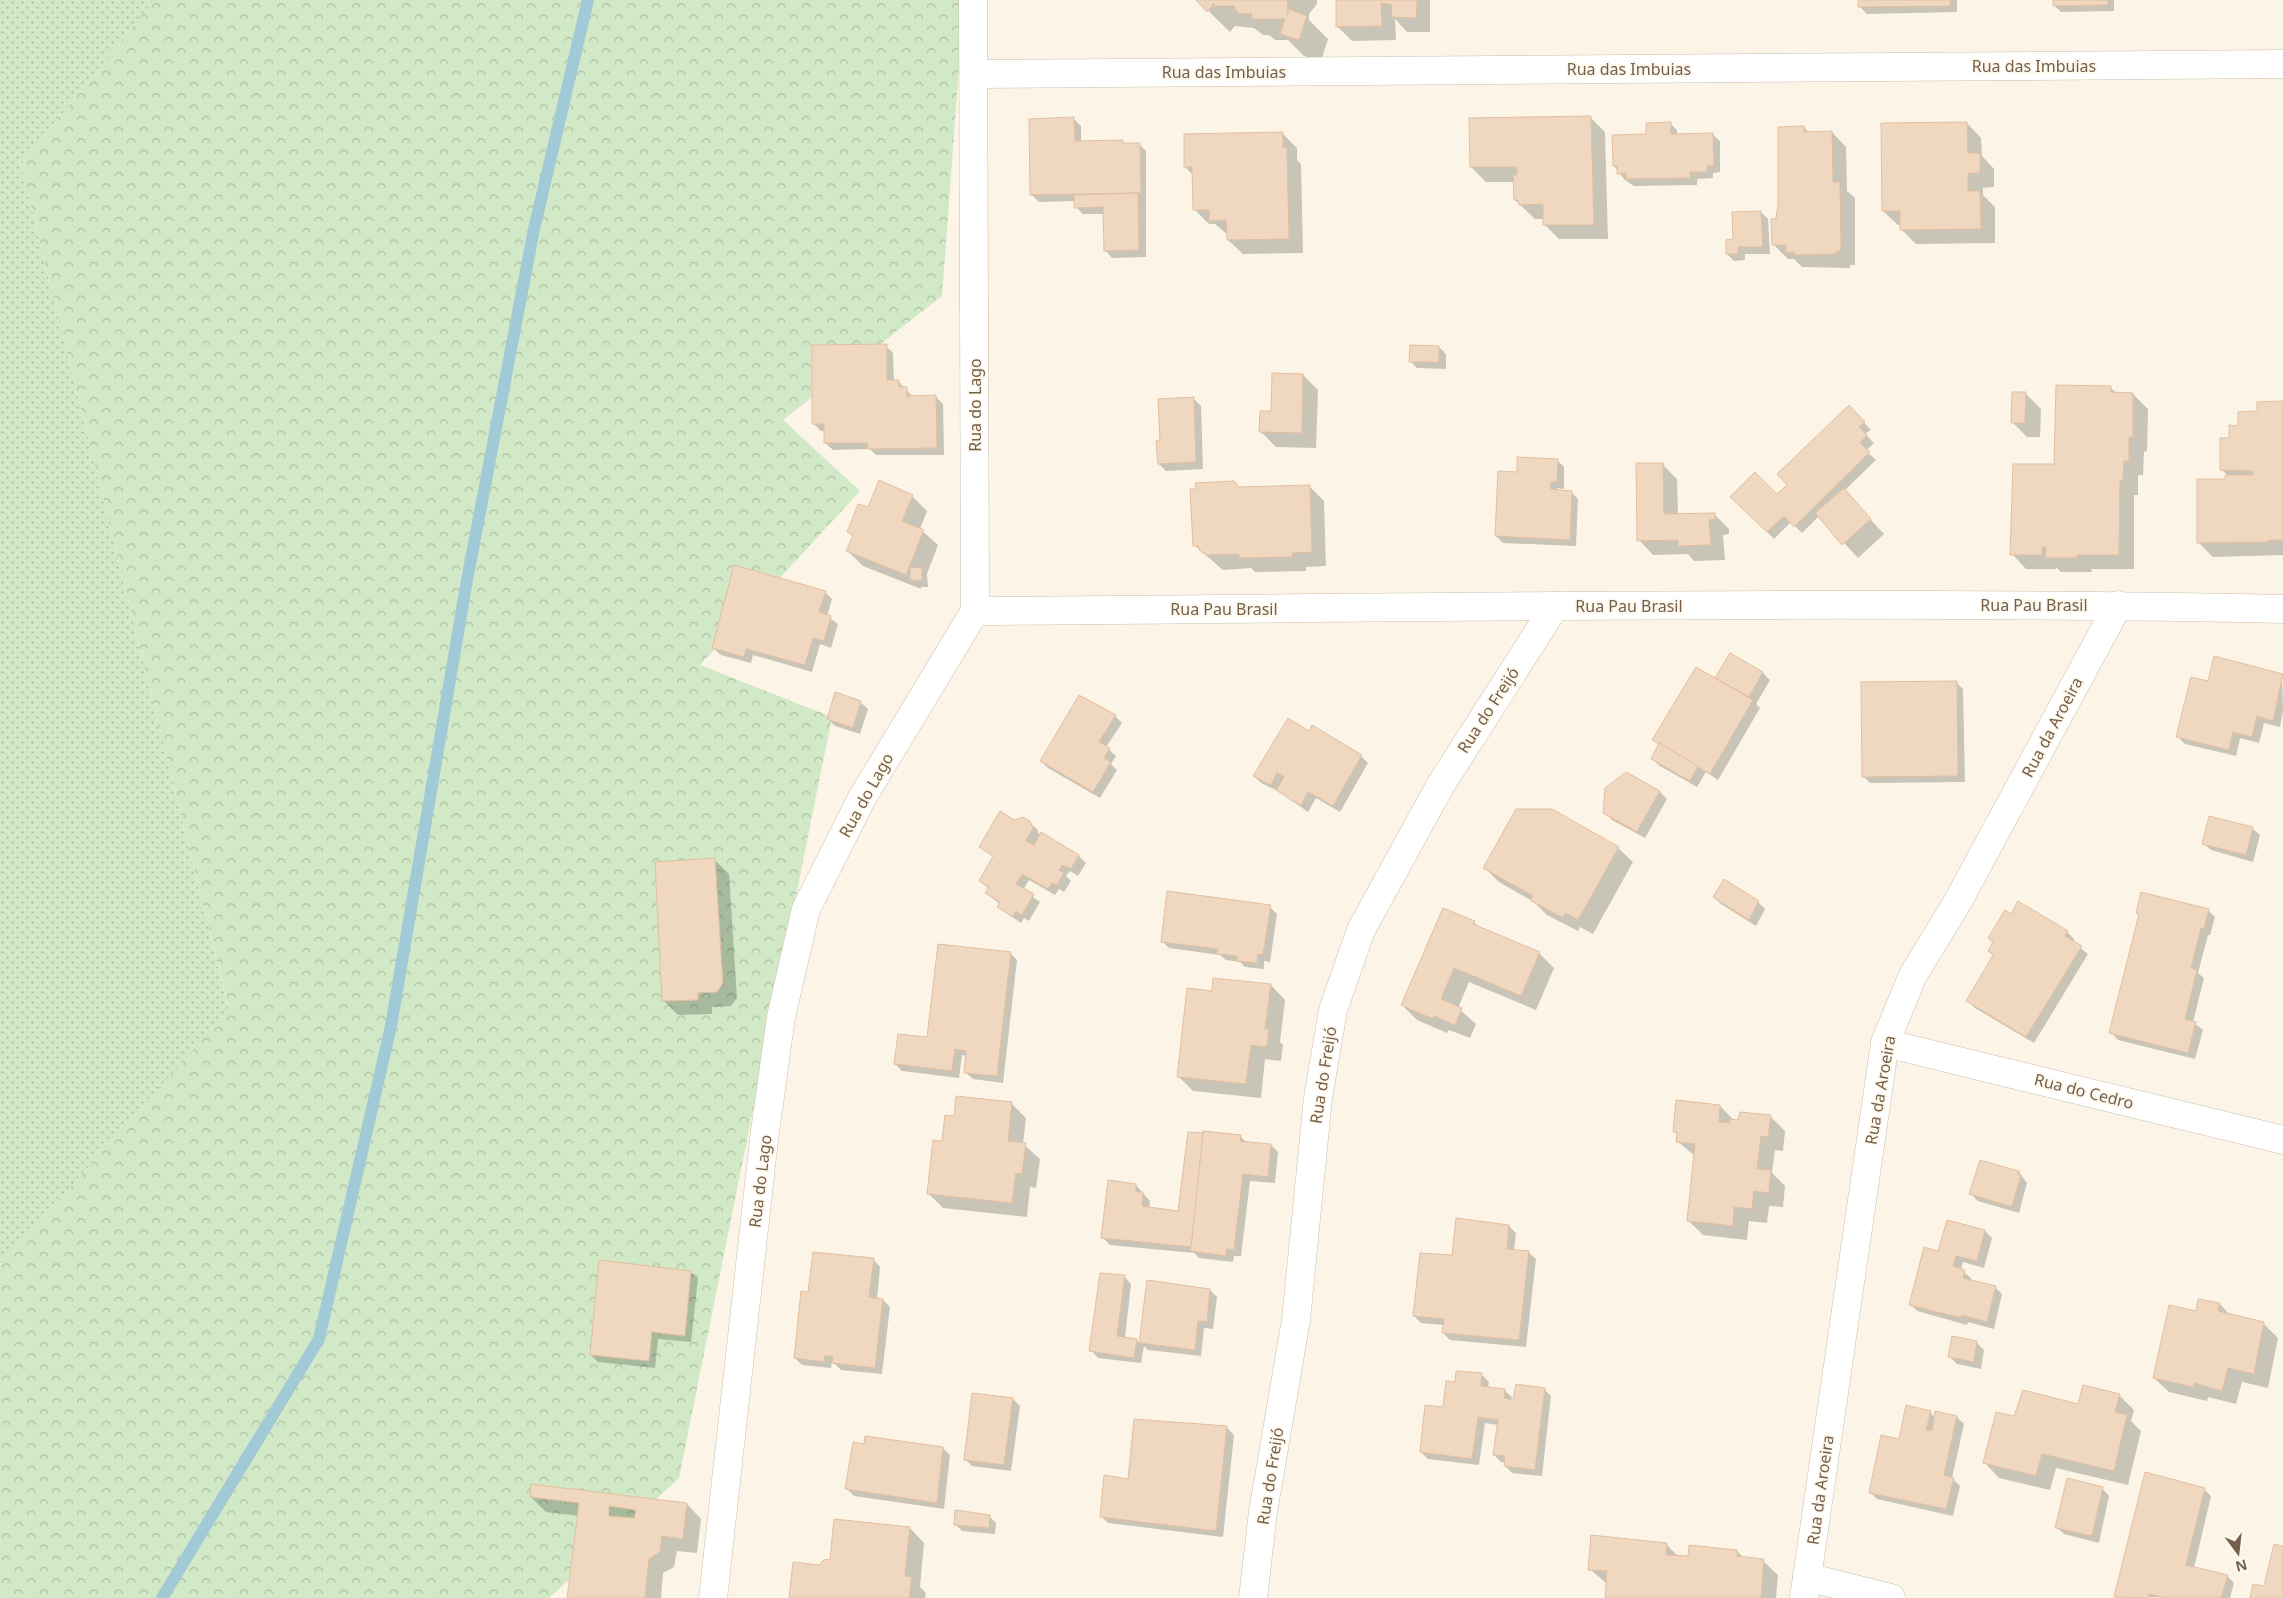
<svg xmlns="http://www.w3.org/2000/svg" width="2283" height="1598" font-family="'Noto Sans',sans-serif">
<style>
.grass{fill:url(#grass-dots)}
.forest{fill:url(#forest-crowns)}
.shadow{fill:#0003}
.lines{fill:none;stroke-linecap:round;stroke-linejoin:round}
.stream{stroke:#a2cad6;stroke-width:12}
.building{fill:#f0d7bf;stroke:#e2bfa0;fill-rule:evenodd}
.minor-casing{stroke:#cdbead;stroke-width:29}
.minor{stroke:#fff;stroke-width:28}
.labels{text-anchor:middle;dominant-baseline:central;stroke-width:4;stroke-linejoin:round;paint-order:stroke}
.street-label{font-size:16px;fill:#745e4c;stroke:#fef9ed}
</style>
<defs>
<pattern id="grass-dots" width="8" height="8" patternUnits="userSpaceOnUse" patternTransform="scale(1.25)"><rect width="8" height="8" fill="#d1e9c6"/><path d="M2 2h.1M6 6h.1" fill="none" stroke="#aec0a3" stroke-width="1.8" stroke-linecap="round"/></pattern>
<pattern id="forest-crowns" width="20" height="18" patternUnits="userSpaceOnUse" patternTransform="scale(1.25)"><rect width="20" height="18" fill="#d1e9c6"/><path d="M2 6a3 3 0 1 1 6 0M12 15a3 3 0 1 1 6 0" fill="none" stroke="#aec0a3"/></pattern>
</defs>
<rect width="100%" height="100%" fill="#fcf5e7"/>
<path class="grass" d="M0,0H154L21,165L229,1011L0,1265Z"/>
<path class="forest" d="M154,0H964L942,296L783,420L860,491L700,665L832,717L679,1478L549,1598H0V1265L229,1010L21,165Z"/>
<g class="shadow">
<path d="M1197,0H1317V4L1309,14V20L1328,39L1321,61L1304,56L1288,40H1275L1269,35H1263L1254,28L1235,26L1230,32Z"/>
<path d="M1337,0H1430V32H1407L1395,19L1396,40L1352,41L1337,26Z"/>
<path d="M1860,0H1957V12L1867,14L1860,7Z"/>
<path d="M2054,0H2114V11L2061,12L2054,5Z"/>
<path d="M1590,117L1605,132L1608,239H1559L1545,225L1544,219H1535L1515,200L1514,182H1486L1471,167Z"/>
<path d="M1074,119L1081,126V143L1123,142L1125,144H1139L1146,151V257L1112,258L1105,250L1104,214H1083L1076,207V201L1039,202L1032,195Z"/>
<path d="M1670,123L1677,130V135L1712,134L1720,141V172L1713,173V178L1697,179V185L1634,186L1625,180L1614,166L1648,135Z"/>
<path d="M1967,123L1981,138L1982,156L1994,169V187L1983,188V195L1995,207V243L1916,244L1901,229V225H1898L1883,211Z"/>
<path d="M1804,127L1809,133L1832,132L1846,147L1847,191L1855,198V265H1850V268L1802,267L1794,259H1788L1773,244Z"/>
<path d="M1282,133L1297,148V160L1301,164L1303,253L1243,254L1228,240V235L1215,224H1209L1194,209L1193,175L1185,167Z"/>
<path d="M1761,212L1768,219L1770,254H1745V260L1734,261L1727,254L1734,240Z"/>
<path d="M886,346L893,353L894,381H898L913,397H936L943,404L944,455H876L870,449L833,450L825,443L826,431H821L814,424Z"/>
<path d="M1439,347L1446,354V369L1417,368L1410,361Z"/>
<path d="M1303,375L1318,390L1316,448L1276,447L1261,432L1272,412Z"/>
<path d="M2110,387L2117,394H2133L2148,409L2147,451L2144,452L2143,475H2138V495H2134V569H2091L2092,572H2061L2056,567V569H2026L2012,554L2055,465Z"/>
<path d="M2026,394L2041,409L2040,437H2027L2012,422Z"/>
<path d="M1194,399L1201,406L1203,469L1166,471L1159,464L1161,441Z"/>
<path d="M2283,403V555L2213,557L2198,542L2226,481V474L2222,470L2230,439L2239,427L2258,413Z"/>
<path d="M1849,407L1871,430L1865,434L1874,443L1866,451L1876,460L1844,491L1884,534L1858,558L1819,516L1802,533L1791,522L1774,539L1732,497L1777,496L1789,485Z"/>
<path d="M1557,460L1564,467V489L1557,488V491L1571,492L1578,499L1576,546L1503,543L1496,536L1518,474Z"/>
<path d="M1662,464L1677,479L1678,515L1714,514L1729,529V534L1723,535L1725,560L1694,561L1688,554L1653,555L1639,540Z"/>
<path d="M1309,486L1324,501L1326,566L1306,567V571L1255,572L1251,568L1223,570L1194,545Z"/>
<path d="M912,496L927,511L920,529L938,545L927,574L928,587H921V589L863,566L848,551L853,537L848,532L869,508Z"/>
<path d="M825,592L832,599L827,616L838,624L831,648L820,644L812,672L753,655L751,663L721,655L713,648Z"/>
<path d="M1730,654L1763,673L1770,680L1756,704L1760,708L1718,780L1706,772L1697,787L1660,766L1652,759L1660,745L1654,739L1716,680Z"/>
<path d="M2282,675L2283,711L2280,727L2264,723L2259,743L2240,738L2236,756L2185,744L2178,737L2209,682Z"/>
<path d="M1956,682L1963,689L1965,782L1870,783L1863,776Z"/>
<path d="M860,702L868,709L860,734L835,726L828,719Z"/>
<path d="M1115,716L1122,723L1106,747L1116,756L1111,764L1117,770L1100,798L1048,768L1041,761Z"/>
<path d="M1309,733L1361,756L1368,763L1340,812L1316,798L1308,812L1278,791L1261,783L1254,776Z"/>
<path d="M1626,774L1660,792L1667,799L1645,838L1612,820L1605,812Z"/>
<path d="M1014,821L1029,822L1037,829L1040,837L1079,856L1086,863L1078,876L1070,871L1066,876L1071,881L1064,892L1059,889L1055,895L1029,880L1023,890L1040,902L1029,921L1024,918L1021,923L998,907L1000,904L986,893L989,889L980,881L994,857L981,847Z"/>
<path d="M2252,828L2260,835L2253,862L2211,850L2203,843Z"/>
<path d="M1618,848L1633,862L1593,934L1580,927L1578,931L1547,915L1534,902L1499,882L1485,868Z"/>
<path d="M715,860L729,874L737,998L731,1006L712,1007V1014L678,1015L663,1000Z"/>
<path d="M1714,897L1758,902L1765,909L1756,926L1721,904Z"/>
<path d="M1270,907L1277,914L1270,962L1264,961V969L1245,967L1240,962L1226,960L1220,955L1169,948L1162,941Z"/>
<path d="M2208,910L2215,917L2210,935H2208L2198,973L2204,978L2193,1022L2203,1030L2195,1059L2118,1040L2111,1032L2140,915L2137,912Z"/>
<path d="M2012,916L2067,932L2074,939L2073,942L2088,954L2034,1043L1975,1008L1968,1000L1994,956Z"/>
<path d="M1474,922L1479,928L1539,953L1554,968L1536,1010L1469,982L1458,1008L1476,1024L1470,1038L1449,1030L1447,1033L1417,1020L1402,1005Z"/>
<path d="M1010,953L1017,960L1003,1083L973,1079L965,1072L967,1056L962,1055L959,1078L902,1071L895,1064L928,1038Z"/>
<path d="M1271,985L1285,1000L1280,1042L1283,1045L1281,1061L1265,1059L1261,1098L1193,1091L1178,1076L1213,992Z"/>
<path d="M1012,1104L1026,1118L1023,1144L1040,1159L1036,1188L1030,1187L1027,1217L943,1208L928,1193L943,1143L955,1117Z"/>
<path d="M1720,1106L1734,1120L1770,1116L1785,1131L1783,1151L1775,1150L1772,1173L1785,1186L1783,1207L1769,1206L1767,1223L1749,1221L1747,1240L1703,1235L1688,1220L1695,1156L1677,1141L1678,1135L1674,1131Z"/>
<path d="M1240,1136L1247,1143L1271,1145L1278,1152L1275,1183L1250,1181L1241,1256H1234L1233,1262L1199,1258L1194,1253L1110,1245L1103,1238L1136,1185L1150,1201L1149,1209L1179,1212Z"/>
<path d="M2019,1172L2027,1183L2019,1213L1978,1201L1971,1194Z"/>
<path d="M1948,1221L1985,1231L1992,1238L1984,1268L1963,1262L1961,1270L1971,1278V1281L1995,1287L2002,1294L1994,1329L1968,1322L1967,1325L1917,1311L1910,1304L1939,1253Z"/>
<path d="M1509,1226L1516,1233L1514,1251L1528,1252L1536,1259L1526,1347L1450,1340L1443,1333L1444,1325L1421,1323L1414,1316L1453,1256Z"/>
<path d="M873,1259L880,1267L877,1300H883L890,1307L882,1374L841,1370L832,1361L831,1368L802,1365L795,1358L809,1293Z"/>
<path d="M691,1272L698,1279L691,1342L658,1339L655,1368L598,1362L591,1355Z"/>
<path d="M1124,1276L1131,1284L1125,1338L1136,1340L1141,1344L1148,1282L1210,1290L1217,1297L1213,1329L1204,1328L1201,1356L1148,1350L1144,1346L1141,1363L1098,1358L1091,1350Z"/>
<path d="M2199,1300L2220,1304L2230,1315L2263,1323L2278,1338L2268,1388L2242,1382L2236,1404L2208,1397L2207,1401L2169,1392L2154,1378L2197,1313Z"/>
<path d="M1953,1337L1977,1343L1984,1350L1981,1369L1957,1364L1949,1356Z"/>
<path d="M1482,1375L1489,1382L1488,1388L1504,1390L1512,1397L1511,1400L1544,1389L1551,1396L1542,1476L1512,1473L1505,1466L1506,1462H1501L1494,1455L1498,1425L1485,1423L1479,1465L1428,1459L1421,1452L1456,1384Z"/>
<path d="M2119,1395L2134,1410L2131,1421L2141,1431L2128,1485L2056,1468L2050,1490L1999,1478L1985,1463L2015,1418L2079,1406Z"/>
<path d="M1013,1399L1020,1406L1011,1471L972,1466L965,1459Z"/>
<path d="M1930,1412L1935,1418L1957,1417L1964,1424L1952,1478L1960,1486L1953,1516L1877,1499L1870,1492L1900,1441Z"/>
<path d="M1227,1428L1234,1435L1223,1537L1108,1523L1101,1516L1129,1480Z"/>
<path d="M865,1445L943,1448L950,1455L944,1509L854,1496L847,1489Z"/>
<path d="M2146,1474L2204,1489L2211,1496L2194,1568L2227,1576L2234,1583L2230,1598L2116,1597Z"/>
<path d="M2102,1488L2109,1496L2099,1543L2064,1534L2057,1527Z"/>
<path d="M531,1497L687,1504L701,1519L697,1553L677,1551L674,1567L663,1573L661,1598H569L579,1516L546,1512Z"/>
<path d="M989,1516L996,1523L995,1534L962,1531L955,1524Z"/>
<path d="M910,1528L924,1543L920,1587L926,1593L925,1598H790L821,1567L831,1560Z"/>
<path d="M1666,1544L1679,1557L1737,1551L1744,1558L1763,1561L1778,1575L1776,1598H1606L1607,1584L1590,1569Z"/>
</g>
<g class="lines">
<path class="stream" d="M162,1598L319,1339L391,1026L467,580L534,229L588,0"/>
</g>
<g class="building">
<path d="M1196,0H1288L1287,15L1289,9L1307,16L1299,40L1280,34L1285,19H1252L1251,13L1240,14L1236,11L1234,6H1214V3L1207,12Z"/>
<path d="M1336,0H1417L1416,18L1391,17L1392,5L1381,3L1382,26L1336,27Z"/>
<path d="M1858,0H1950V6L1858,7Z"/>
<path d="M2053,0H2108V5L2053,6Z"/>
<path d="M1591,116L1594,225H1543V204L1519,205L1518,200H1514L1513,175H1517V167H1470L1469,118Z"/>
<path d="M1074,117L1075,141L1123,140V143H1140L1141,193L1030,195L1029,119Z"/>
<path d="M1671,122V134L1713,133L1714,166H1707V172H1690V178L1626,179V173L1617,174V166H1613L1612,135L1646,134V123Z"/>
<path d="M1967,122L1968,153H1980V173H1968V191H1980L1981,229L1900,230V211H1882L1881,123Z"/>
<path d="M1804,126V132L1832,131L1833,182H1840L1841,251H1836V254L1794,255V252L1786,253V245H1772L1771,219H1776L1778,204V127Z"/>
<path d="M1283,132V148H1287L1289,239L1227,240L1226,220L1209,221V210H1193L1192,167H1184V134Z"/>
<path d="M1138,193L1139,250L1104,251L1103,207L1074,208V195Z"/>
<path d="M1761,211L1763,247H1738V254H1726V240L1733,239L1732,212Z"/>
<path d="M887,344V380H899V387H907V396L936,395L937,448L868,449L867,443H824V424H812V345Z"/>
<path d="M1410,345L1439,346V362H1409Z"/>
<path d="M1272,373L1303,374L1302,433L1259,432L1260,411H1271Z"/>
<path d="M2056,385L2111,386V392L2133,393V437H2129V461H2124L2123,480L2120,481L2119,555H2077V558H2045L2046,547H2042V555H2010L2013,464H2054Z"/>
<path d="M2012,392H2026L2025,423H2011Z"/>
<path d="M1194,397L1196,462L1158,464L1156,441L1160,440L1158,399Z"/>
<path d="M2283,401V540H2268V542L2197,543V479H2225V475H2253L2252,471L2220,470V438H2229V425L2238,426V412L2257,411V402Z"/>
<path d="M1849,405L1865,422L1859,427L1867,435L1860,443L1870,452L1794,527L1784,516L1767,532L1730,497L1755,472L1777,494L1787,485L1777,474Z"/>
<path d="M1517,457L1558,459L1557,482H1551V489L1572,491L1570,540L1495,536L1498,471L1517,472Z"/>
<path d="M1636,463H1663L1664,514L1715,513V519L1709,520L1711,545L1678,546V540L1637,541Z"/>
<path d="M879,480L913,495L902,521L924,530L906,575L846,551L853,535L847,532L858,504L868,507Z"/>
<path d="M1234,481L1239,487L1310,485L1312,552L1292,553V557L1239,558V554L1207,555L1200,551L1198,546H1193L1190,489H1196L1195,483Z"/>
<path d="M1844,488L1871,519L1842,545L1815,513Z"/>
<path d="M734,565L826,591L819,612L831,616L824,641L813,638L805,665L746,649L744,657L712,648Z"/>
<path d="M910,567L922,568V581L910,580Z"/>
<path d="M1730,653L1763,672L1749,697L1715,678Z"/>
<path d="M2214,656L2283,674L2273,721L2257,716L2252,737L2233,732L2229,750L2176,737L2191,677L2208,681Z"/>
<path d="M1696,667L1753,700L1710,774L1652,740Z"/>
<path d="M1957,681L1958,776L1862,777L1861,682Z"/>
<path d="M835,692L861,701L853,728L827,719Z"/>
<path d="M1079,695L1116,715L1099,742L1110,748L1104,758L1111,762L1093,792L1040,761Z"/>
<path d="M1288,718L1309,731L1312,725L1362,755L1333,806L1308,792L1301,806L1276,790L1284,777L1277,773L1271,785L1253,776Z"/>
<path d="M1659,743L1698,766L1690,781L1651,759Z"/>
<path d="M1626,772L1660,791L1637,832L1603,813L1605,788Z"/>
<path d="M1516,809H1552L1619,847L1578,920L1565,913L1563,918L1530,900L1533,896L1483,868Z"/>
<path d="M1000,811L1014,820L1023,817L1030,821L1033,828L1026,841L1034,845L1041,832L1079,855L1071,869L1062,865L1059,870L1064,873L1057,885L1052,883L1048,889L1022,874L1016,884L1034,894L1022,915L1016,911L1013,917L997,907L1000,902L985,893L989,887L979,881L993,856L979,847Z"/>
<path d="M2209,816L2253,827L2246,855L2202,844Z"/>
<path d="M715,858L723,983L717,992L698,993V1000L662,1001L655,862Z"/>
<path d="M1724,879L1759,901L1749,920L1713,897Z"/>
<path d="M1167,891L1271,905L1263,955L1258,954L1257,963L1237,961V956L1217,954L1218,949L1161,942Z"/>
<path d="M2141,892L2209,909L2204,929L2201,928L2191,968L2197,970L2185,1019L2196,1022L2188,1053L2109,1033L2139,914L2136,913Z"/>
<path d="M2018,901L2068,931L2065,936L2082,946L2026,1037L1966,1001L1993,955L1988,951L1993,942L1988,938L2005,910L2011,914Z"/>
<path d="M1443,908L1475,921L1473,924L1540,952L1521,996L1454,968L1441,999L1462,1008L1455,1025L1434,1016L1433,1019L1401,1005Z"/>
<path d="M938,944L1011,952L997,1076L964,1073L966,1051L955,1049L952,1071L894,1064L898,1034L927,1037Z"/>
<path d="M1213,978L1271,984L1265,1029H1269L1267,1047L1251,1045L1246,1084L1177,1077L1187,988L1212,991Z"/>
<path d="M956,1096L1012,1102L1008,1141L1026,1143L1022,1174L1016,1173L1012,1203L927,1194L933,1140L942,1141L945,1115L954,1116Z"/>
<path d="M1676,1100L1720,1105L1719,1122L1729,1123L1730,1119L1738,1120L1740,1112L1771,1115L1768,1137L1761,1136L1757,1169L1771,1170L1769,1193L1754,1191L1752,1209L1734,1207L1733,1226L1687,1221L1695,1144L1676,1142L1677,1132H1673Z"/>
<path d="M1203,1131L1241,1135L1240,1141L1271,1144L1268,1177L1243,1174L1234,1250L1227,1249L1226,1256L1190,1251Z"/>
<path d="M1188,1132L1203,1133L1191,1247L1101,1238L1108,1180L1136,1184V1192H1143L1142,1206L1178,1211Z"/>
<path d="M1980,1160L2019,1171L2018,1175H2021L2012,1207L1969,1194Z"/>
<path d="M1456,1218L1509,1225L1507,1249L1529,1251L1519,1340L1442,1333L1444,1319L1413,1316L1420,1253L1452,1255Z"/>
<path d="M1947,1220L1985,1230L1977,1261L1956,1256L1953,1266L1965,1270L1963,1278L1996,1286L1987,1322L1961,1315V1318L1909,1305L1924,1247L1938,1251Z"/>
<path d="M813,1252L874,1258L869,1297L883,1299L875,1368L832,1363L833,1356H825L824,1362L794,1358L801,1291L808,1292Z"/>
<path d="M599,1260L691,1271L685,1336L652,1332L649,1361L590,1355Z"/>
<path d="M1100,1273L1125,1275L1117,1336L1137,1339L1134,1358L1089,1351Z"/>
<path d="M1147,1280L1210,1289L1207,1322L1198,1321L1195,1350L1139,1343Z"/>
<path d="M2198,1299L2220,1303L2218,1311L2264,1322L2254,1374L2228,1368L2222,1391L2194,1383L2193,1387L2153,1378L2169,1305L2196,1311Z"/>
<path d="M1952,1336L1977,1341L1974,1362L1948,1357Z"/>
<path d="M1456,1371L1482,1373L1481,1386L1505,1389L1504,1398L1513,1400L1516,1384L1545,1388L1535,1470L1504,1466L1505,1456L1493,1455L1498,1420L1478,1417L1472,1459L1420,1452L1425,1405L1443,1407L1446,1381L1455,1382Z"/>
<path d="M2083,1385L2120,1394L2115,1412L2127,1415L2114,1471L2042,1454L2036,1476L1983,1463L1996,1412L2014,1416L2023,1390L2078,1404Z"/>
<path d="M972,1393L1013,1398L1004,1465L964,1460Z"/>
<path d="M1906,1405L1931,1411L1926,1430H1932L1935,1411L1957,1416L1944,1475L1954,1478L1946,1509L1869,1493L1881,1435L1899,1439Z"/>
<path d="M1134,1419L1227,1426L1216,1531L1100,1517L1104,1475L1128,1479Z"/>
<path d="M865,1436L943,1447L937,1503L845,1489L853,1442L864,1444Z"/>
<path d="M2145,1472L2205,1488L2186,1565L2228,1575L2221,1598H2165L2149,1594L2148,1598L2114,1597Z"/>
<path d="M2067,1478L2103,1487L2092,1536L2055,1528Z"/>
<path d="M531,1484L687,1503L683,1539L662,1536L660,1552L649,1559L645,1598H567L579,1503L530,1497ZM609,1506L636,1510L634,1518L609,1516Z"/>
<path d="M955,1510L990,1515L989,1528L954,1525Z"/>
<path d="M834,1519L910,1527L905,1576L912,1577L909,1598H789L793,1562L820,1565L823,1560L830,1559Z"/>
<path d="M1591,1535L1667,1543L1666,1555L1688,1556L1689,1545L1737,1550V1556L1764,1559L1761,1598H1605L1607,1571L1588,1570Z"/>
<path d="M2274,1544L2283,1546V1598H2250L2253,1584L2264,1586Z"/>
</g>
<g class="lines">
<defs>
<g id="minor">
<path d="M974,74L2283,64"/>
<path d="M975,611C1411,608 1847,600 2283,609"/>
<path d="M1885,1043L2283,1140"/>
<path d="M1807,1577L1891,1598"/>
<path d="M713,1598L764,1139L781,1017L806,909L862,798L975,611L973,0"/>
<path d="M1253,1598L1263,1512L1296,1320L1318,1098L1333,1010L1361,930L1440,786L1555,606"/>
<path d="M1804,1598L1885,1043L1913,975L1957,903L2118,605"/>
</g>
</defs>
<use href="#minor" class="minor-casing"/>
<use href="#minor" class="minor"/>
</g>
<g class="labels">
<g class="street-label">
<text x="2034" y="66">Rua das Imbuias</text>
<text x="1629" y="69">Rua das Imbuias</text>
<text x="1224" y="72">Rua das Imbuias</text>
<text transform="translate(975 405) rotate(-90)">Rua do Lago</text>
<text x="2034" y="605">Rua Pau Brasil</text>
<text x="1629" y="606">Rua Pau Brasil</text>
<text x="1224" y="609">Rua Pau Brasil</text>
<text transform="translate(1488 710) rotate(-57)">Rua do Freijó</text>
<text transform="translate(2052 727) rotate(-62)">Rua da Aroeira</text>
<text transform="translate(866 795) rotate(-61)">Rua do Lago</text>
<text transform="translate(1323 1075) rotate(-81)">Rua do Freijó</text>
<text transform="translate(1880 1090) rotate(-80)">Rua da Aroeira</text>
<text transform="translate(2084 1091) rotate(14)">Rua do Cedro</text>
<text transform="translate(760 1181) rotate(-83)">Rua do Lago</text>
<text transform="translate(1270 1476) rotate(-81)">Rua do Freijó</text>
<text transform="translate(1820 1490) rotate(-82)">Rua da Aroeira</text>
</g>
</g>
<g transform="translate(2238 1553) rotate(165)" stroke="#fef9ed" stroke-width="4" paint-order="stroke">
<path d="M0-4L9 19L0 12L-9 19Z" fill="#745e4c"/>
<text y="-8" font-size="14" font-weight="bold" text-anchor="middle" fill="#745e4c">N</text>
</g>
</svg>
